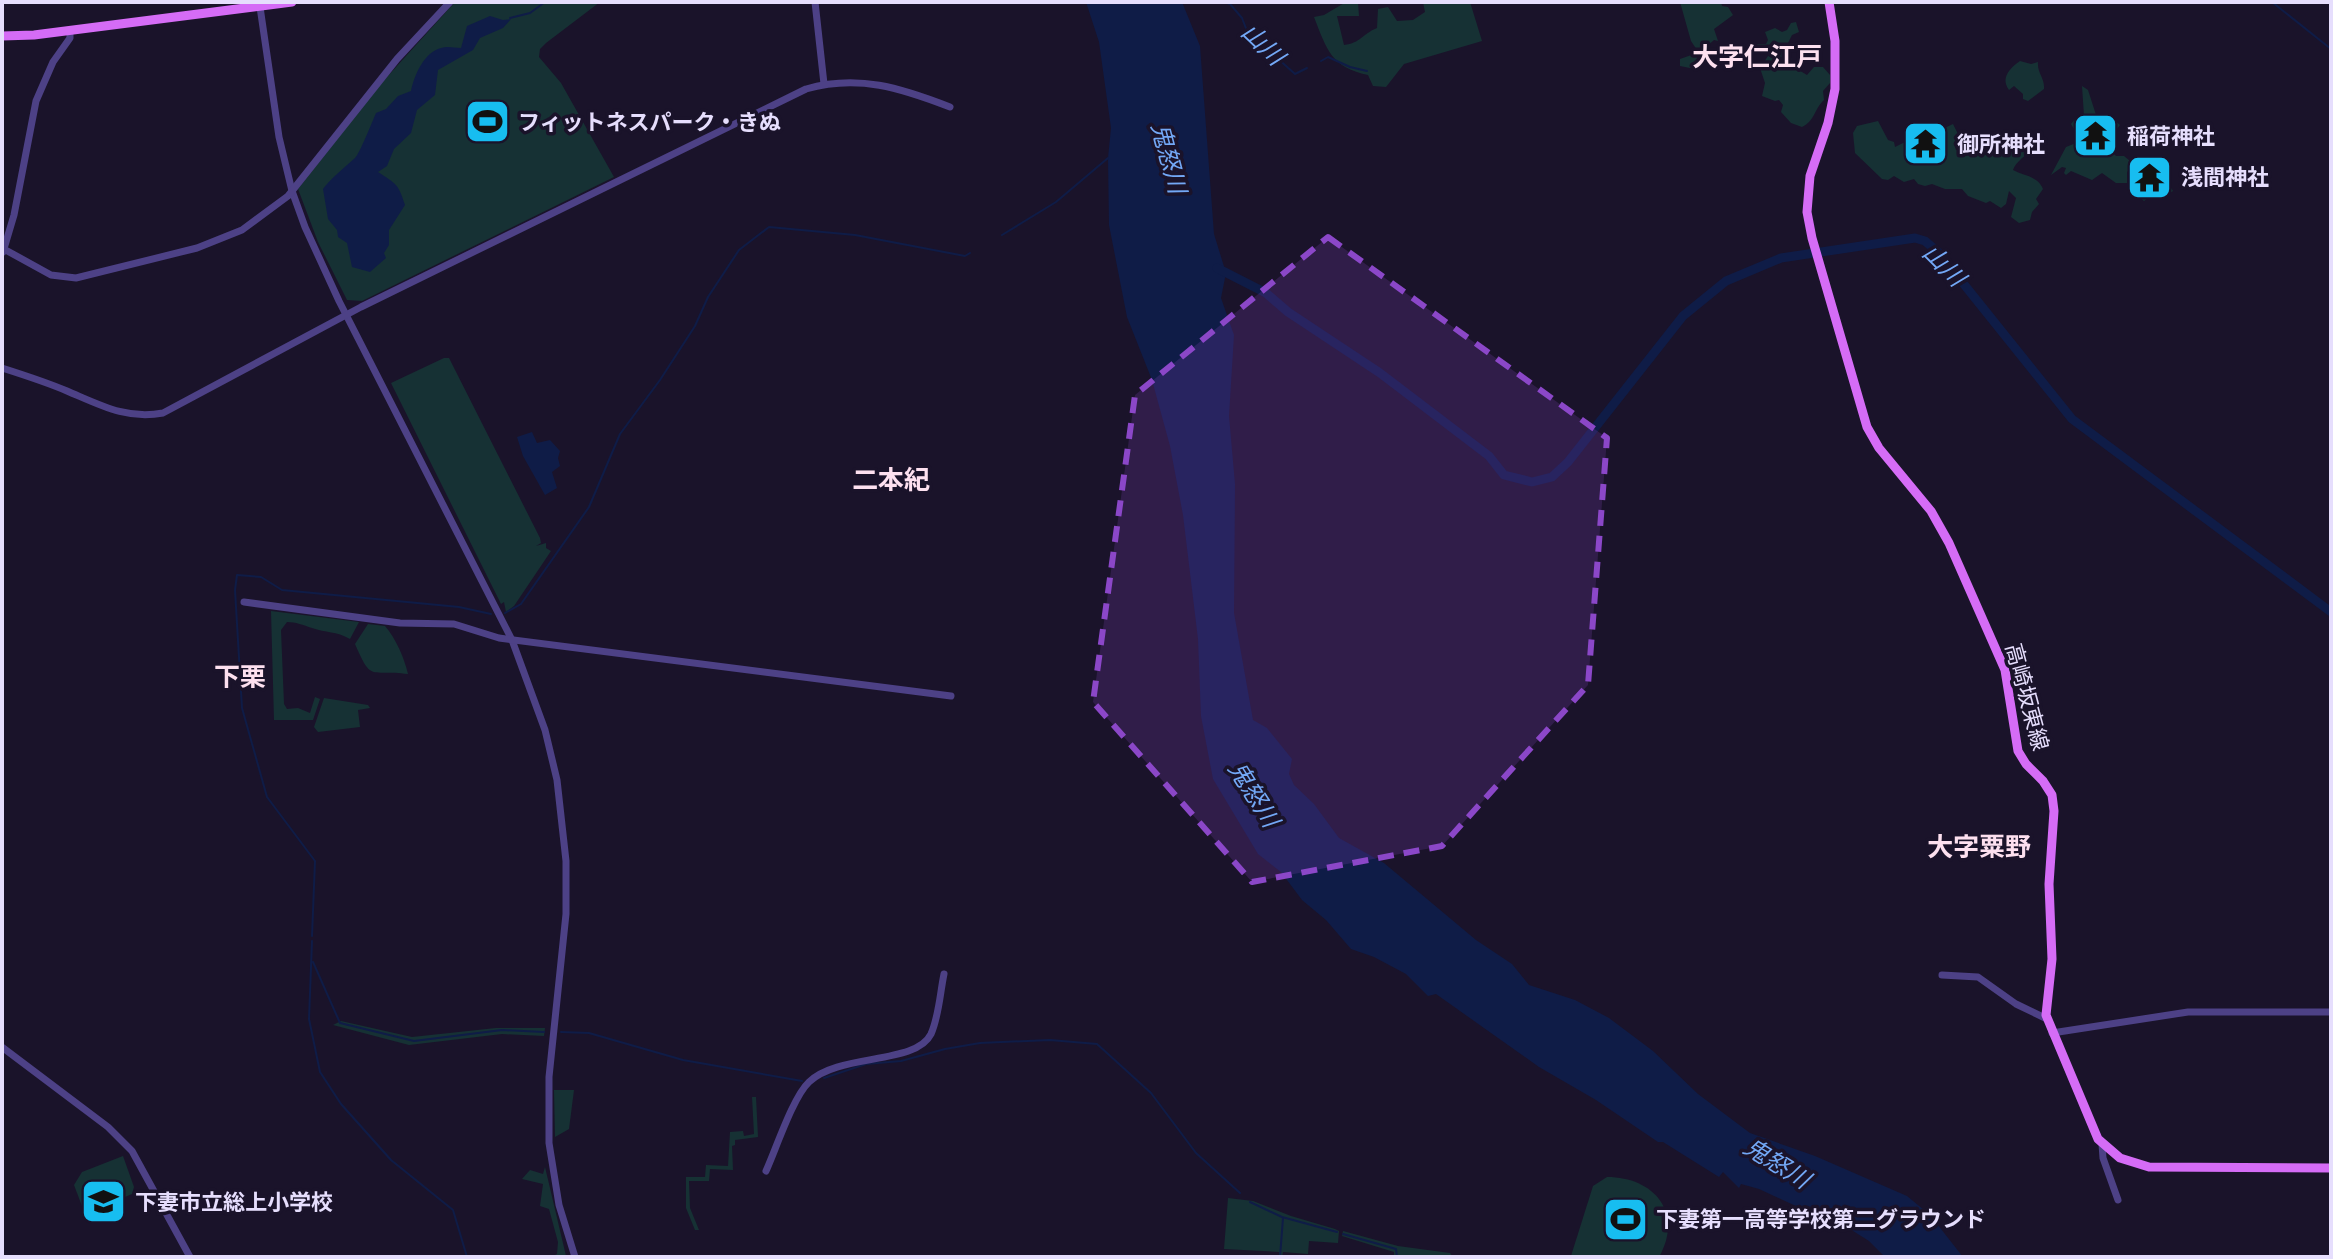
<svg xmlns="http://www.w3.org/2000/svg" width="2333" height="1259" font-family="Montserrat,'Noto Sans JP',sans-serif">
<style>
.green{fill:#163134}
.water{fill:#0f1c47}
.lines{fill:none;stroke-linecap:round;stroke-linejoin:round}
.stream{stroke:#0f1c47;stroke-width:2}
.river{stroke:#0f1c47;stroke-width:9}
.minor{stroke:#4d4186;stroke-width:7}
.major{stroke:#d56cf6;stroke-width:9}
.marked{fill:#8b47c8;fill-opacity:0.2;stroke:#8b47c8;stroke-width:6;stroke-dasharray:16 10;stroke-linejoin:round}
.labels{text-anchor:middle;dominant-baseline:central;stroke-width:7;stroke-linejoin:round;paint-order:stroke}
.poi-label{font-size:22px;font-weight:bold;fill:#e6defd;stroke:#1a132a;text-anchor:start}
.street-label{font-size:22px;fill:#e6defd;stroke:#1a132a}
.water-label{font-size:24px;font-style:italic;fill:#73a8f6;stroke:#1a132a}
.quarter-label{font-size:26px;font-weight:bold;fill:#fde0ef;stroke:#1a132a}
</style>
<rect width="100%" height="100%" fill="#1a132a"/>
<g class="green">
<path d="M455,2H600L546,43L540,49L539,57L561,83L614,177L362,301L347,300L318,242L298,189L378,87Z"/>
<path d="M1346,2H1358L1359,16H1337L1344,45C1361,43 1362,34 1377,28L1378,9L1388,7L1397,21L1413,20L1425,12L1423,2H1470L1482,41L1404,64L1386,87L1373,86L1368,75C1331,67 1327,50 1314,17L1324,15Z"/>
<path d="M1680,2H1721L1722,6L1728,7L1733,15L1714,29L1718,41L1714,40L1707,46V63L1695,69L1680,66V59L1697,53V50L1691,41Z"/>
<path d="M1796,22L1799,32L1792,35L1788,43L1792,62L1798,65L1797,69L1807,75L1814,67H1823L1830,75V83L1823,91L1824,100C1814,109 1815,121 1802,127L1791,123L1781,112L1783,105L1779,100L1775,101L1762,96L1765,83L1760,68L1770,53L1769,50L1756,54L1753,49L1754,44H1766L1768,40L1765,32L1775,28L1782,32L1787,30L1791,23Z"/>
<path d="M2020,61L2031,64L2038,62C2037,73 2045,78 2044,89L2028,101L2023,99V94L2014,86L2009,90C2000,78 2010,68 2020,61Z"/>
<path d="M2082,86L2088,90L2097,118L2105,119L2114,116V120L2120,125L2112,135L2116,138L2115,149L2112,152L2116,156H2124L2136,166L2127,172V183H2116L2102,173L2092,180L2071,171L2066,175L2064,173L2066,168L2062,167L2051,175L2066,147L2081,141L2071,124L2078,116H2084Z"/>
<path d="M1878,121L1888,140L1894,142L1895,147L1915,137L1918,138L1916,153C1927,155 1932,155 1938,146L1932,134L1953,124L1958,134L1954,143L1956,150L1963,149L1966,139L1985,141L2000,147L2010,137L2020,144L2028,137L2033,148C2027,155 2016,161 2013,170C2024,176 2038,176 2043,189L2036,199L2039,204L2032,212L2030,220L2019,223L2011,217L2016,198L2009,191L2006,204L2001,208L1990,201L1986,203L1968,196L1962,189H1945L1932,184L1925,186L1918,184L1914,179L1904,182L1894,176L1888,180L1882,179L1855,153L1853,133L1857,126Z"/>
<path d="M2143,164L2151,170L2159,168L2173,191L2157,199L2148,198L2144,201L2139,197L2136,199L2131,192L2136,185L2132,176L2138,166Z"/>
<path d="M444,358H449L540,538L541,543L536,546L546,543V548L551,551L514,606L506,612L504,602L501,604L391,383Z"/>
<path d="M271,611L359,622L350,639C336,631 326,633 312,628C303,625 296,622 287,622L281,630L284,704L287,709L298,708L310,713L315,697L320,699L313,720H274Z"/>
<path d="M368,624L385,626C396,639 404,657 408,674C369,669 372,683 355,644Z"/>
<path d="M324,698L368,705L370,708L358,710L360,727L318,732L314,727Z"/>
<path d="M341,1021L412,1037L496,1028H545L544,1036L502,1034L409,1045L333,1025Z"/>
<path d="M554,1090H574L569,1129L555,1137Z"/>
<path d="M752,1097H756L758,1137L735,1140V1145L732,1146L733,1170L710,1169L709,1181H689L690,1208L699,1230H695L686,1208V1177H705L706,1165L728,1166L730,1132L743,1131L744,1136L754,1134Z"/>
<path d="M123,1156L134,1187L132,1194L85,1214L74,1185L82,1172Z"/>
<path d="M545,1167L566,1256L551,1257L557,1254L558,1242L549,1209L540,1206L543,1184L522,1179L530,1170L543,1174Z"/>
<path d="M1607,1177C1654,1177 1684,1213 1659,1257L1571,1256L1593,1186Z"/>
<path d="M1228,1198L1253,1201L1291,1216L1335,1229L1339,1231L1338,1243L1309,1241L1308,1254L1283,1252L1282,1257H1279V1252L1224,1249Z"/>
<path d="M1343,1231L1398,1246L1450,1253L1453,1257H1394V1252L1342,1236Z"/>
</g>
<g class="water">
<path d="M1086,2H1182L1200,46L1214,234L1226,273L1221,298L1234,335L1229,416L1235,484L1234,613L1253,720L1267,728L1292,759L1289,774L1294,785L1314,804L1339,838L1384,863L1476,940L1512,964L1529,985L1575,1000L1609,1018L1653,1051L1698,1094L1750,1133L1815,1156L1907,1196L1930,1215L1963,1257H1885L1869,1241L1823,1212L1798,1207L1759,1189L1741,1184L1739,1188L1723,1172L1719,1177L1663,1142H1658L1596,1100L1539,1067L1436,994L1428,996L1406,974L1374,957L1351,949L1326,920L1302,900L1281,872L1258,854L1213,779L1201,716L1198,639L1183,515L1170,446L1152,380L1127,317L1109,225L1108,158L1111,128L1099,42Z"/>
<path d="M490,16L503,20L511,19L503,28L480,38L473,50L438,70L435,95L417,110L411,133L394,149L387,166L378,172C396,184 398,183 405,205L389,230V245L384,253L386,258L370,272L352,267L347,243L338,237L337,230L328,219L323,189C330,179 345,167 355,158C359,155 373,120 376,113L386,109L398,96L411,91C414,76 424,52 441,48C447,46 455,48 461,48L467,26Z"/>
<path d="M532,432L537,443L550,440L560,451L558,458L560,466L552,472L557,488L545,495L523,456L517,437Z"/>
</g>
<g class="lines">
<g class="stream">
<path d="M1224,2L1230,4L1242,18L1247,31L1295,74L1307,68"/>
<path d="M2272,2L2331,49"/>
<path d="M510,18L530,13L545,2"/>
<path d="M1321,61L1328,57L1350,67L1367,71"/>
<path d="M1002,235L1056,202L1108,158"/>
<path d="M505,613L521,604L589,507L620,434L660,380L695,326L708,297L739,250L769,227L855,235L965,256L970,253"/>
<path d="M312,936L315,861L267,797L242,708L235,590L237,575L261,577L282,590L459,607L491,614"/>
<path d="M312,941L309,1019L320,1072L341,1104L391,1160L453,1210L467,1257"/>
<path d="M313,962L340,1023L414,1041L502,1030L544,1032"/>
<path d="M561,1032L589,1033L683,1060L802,1081"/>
<path d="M824,1078L866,1064L901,1061L945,1049L980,1043L1050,1040L1097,1044L1151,1093L1196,1153L1240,1193"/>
<path d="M1250,1202L1282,1217L1337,1232"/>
<path d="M1343,1234L1396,1249L1397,1257"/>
<path d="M1280,1257L1283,1218"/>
</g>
<path class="river" d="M1217,268L1266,293L1288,312L1380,373L1489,456L1504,475L1532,482L1552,477L1568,462L1683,316L1726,281L1781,258L1915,238L1925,241L1938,252L2072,419L2331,612"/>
<g class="minor">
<path d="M815,2L824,84"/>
<path d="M260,7L279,137L292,191L305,227L339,301L512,640L545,730L557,780L566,861V914L549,1077V1143L559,1205L575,1257"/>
<path d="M2,248L51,275L76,278L197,248L242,230L288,196L397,59L450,2"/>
<path d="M3,252L14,215L36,101L53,62L70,38V31"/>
<path d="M2,368C24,375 46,382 67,391C100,405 127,420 163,413L361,307L806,89C858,74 901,88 950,107"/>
<path d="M244,602L400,623L454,624L499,638L951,696"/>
<path d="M1942,975L1978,977L2016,1004L2047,1019"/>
<path d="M2052,1033L2188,1012H2331"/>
<path d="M2,1047L108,1127L132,1151L190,1257"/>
<path d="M2102,1144L2103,1158L2118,1200"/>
<path d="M766,1171C776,1149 793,1097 809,1082C839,1053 916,1065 931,1034C939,1016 940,993 944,974"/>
</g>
<g class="major">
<path d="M1829,2L1835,41V89L1828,123L1810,176L1807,212L1812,238L1867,427L1879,448L1931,511L1949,543L2005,670L2018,751L2026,764L2043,781L2052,795L2054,811L2049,884L2052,959L2046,1015L2098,1139L2120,1158L2149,1167L2331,1168"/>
<path d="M2,36L34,35L292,2"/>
</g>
</g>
<path class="marked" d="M1328,237L1607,438L1588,685L1442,846L1252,882L1093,702L1135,395Z"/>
<defs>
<symbol id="stadium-square" viewBox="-11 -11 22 22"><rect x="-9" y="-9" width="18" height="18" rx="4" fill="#17bdf0" stroke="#1a132a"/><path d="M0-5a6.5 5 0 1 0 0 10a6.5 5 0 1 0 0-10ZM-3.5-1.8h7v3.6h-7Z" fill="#111"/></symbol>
<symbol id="temple-square" viewBox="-11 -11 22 22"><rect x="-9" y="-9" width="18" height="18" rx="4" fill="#17bdf0" stroke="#1a132a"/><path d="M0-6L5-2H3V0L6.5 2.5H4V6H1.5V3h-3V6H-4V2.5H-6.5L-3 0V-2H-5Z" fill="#111"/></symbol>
<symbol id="school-square" viewBox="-11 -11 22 22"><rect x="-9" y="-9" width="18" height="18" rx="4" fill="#17bdf0" stroke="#1a132a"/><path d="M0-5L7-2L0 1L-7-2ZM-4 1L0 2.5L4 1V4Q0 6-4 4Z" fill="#111"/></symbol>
</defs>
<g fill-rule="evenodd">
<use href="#stadium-square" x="462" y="96" width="51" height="51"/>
<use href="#temple-square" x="2070" y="110" width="51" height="51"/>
<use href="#temple-square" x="1900" y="118" width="51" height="51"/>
<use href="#temple-square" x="2124" y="152" width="51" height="51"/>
<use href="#school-square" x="78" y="1176" width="51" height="51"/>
<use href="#stadium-square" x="1600" y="1194" width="51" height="51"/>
</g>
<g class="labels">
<g class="poi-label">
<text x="518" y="122">フィットネスパーク・きぬ</text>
<text x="2127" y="136">稲荷神社</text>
<text x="1957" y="144">御所神社</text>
<text x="2181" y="177">浅間神社</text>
<text x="135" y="1202">下妻市立総上小学校</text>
<text x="1656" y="1219">下妻第一高等学校第二グラウンド</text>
</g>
<g class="street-label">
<text transform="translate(2027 697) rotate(75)">高崎坂東線</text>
</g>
<g class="water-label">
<text transform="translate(1263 44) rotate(44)">山川</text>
<text transform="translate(1169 158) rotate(75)">鬼怒川</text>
<text transform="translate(1944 265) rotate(45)">山川</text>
<text transform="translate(1254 794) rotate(58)">鬼怒川</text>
<text transform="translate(1777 1163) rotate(32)">鬼怒川</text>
</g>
<g class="quarter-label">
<text x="1757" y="57">大字仁江戸</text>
<text x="891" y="480">二本紀</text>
<text x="240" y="677">下栗</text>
<text x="1979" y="847">大字粟野</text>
</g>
</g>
<rect width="2333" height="1259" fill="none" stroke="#e6defd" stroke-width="8"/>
</svg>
